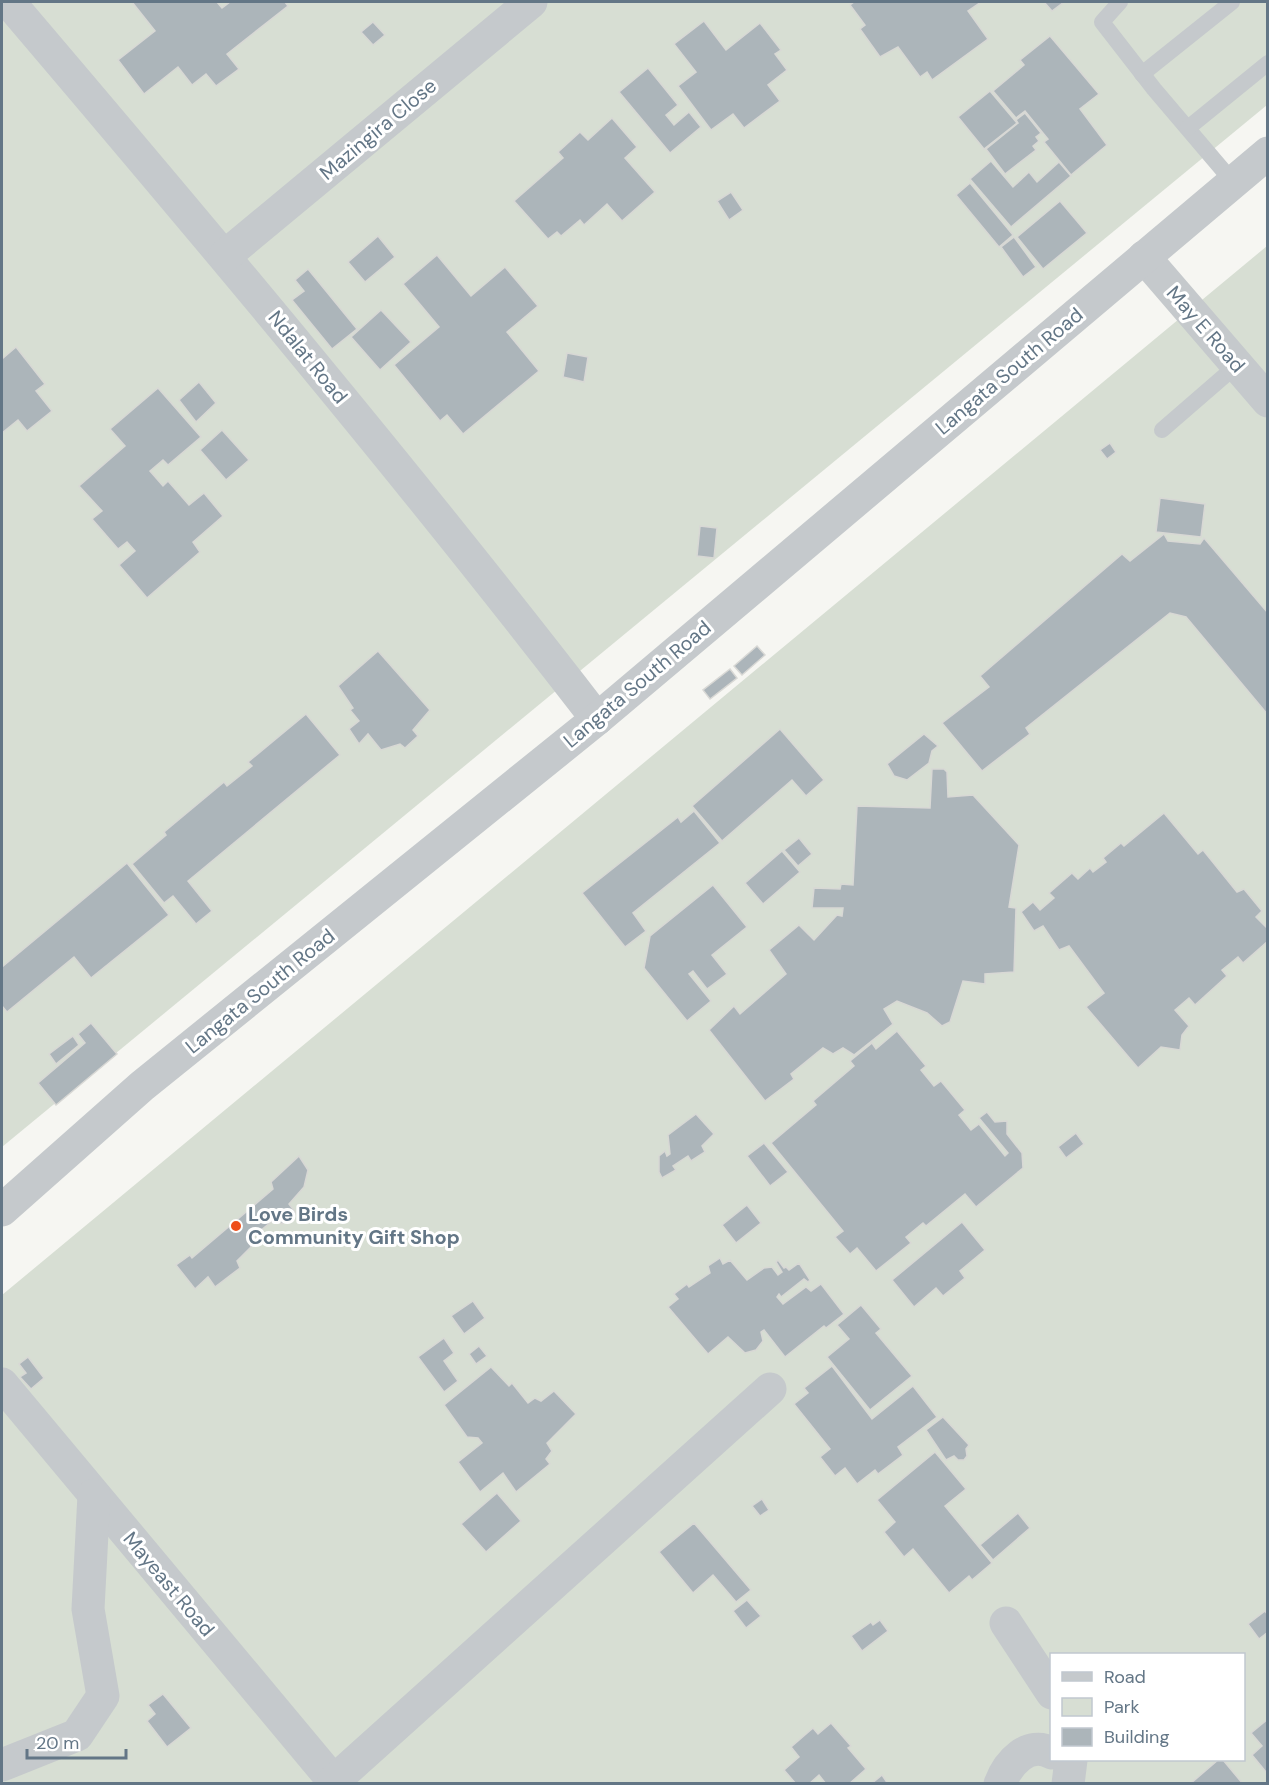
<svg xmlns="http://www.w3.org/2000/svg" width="1269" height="1785" font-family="'DM Sans',sans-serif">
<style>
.green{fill:#d7ded3;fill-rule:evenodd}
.building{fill:#acb5ba;stroke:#d8d8d5;stroke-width:1.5}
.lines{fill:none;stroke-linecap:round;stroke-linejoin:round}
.service{stroke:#c5c9cc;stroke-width:16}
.minor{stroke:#c5c9cc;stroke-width:33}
.tertiary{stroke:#c5c9cc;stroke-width:33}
.poi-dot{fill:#ee4e1a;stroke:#fff;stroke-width:2}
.labels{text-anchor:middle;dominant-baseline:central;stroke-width:6;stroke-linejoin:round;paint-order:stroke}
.street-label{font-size:20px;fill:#637686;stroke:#fff}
.poi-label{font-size:20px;font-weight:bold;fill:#637686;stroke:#fff;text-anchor:start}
</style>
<rect width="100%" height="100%" fill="#f6f6f2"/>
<g class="green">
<path d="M2,2H1267V105L2,1147Z"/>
<path d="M1267,246V1783H2V1295ZM1052,1654H1244V1760H1052Z"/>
</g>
<g class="building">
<path d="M132,2H217L222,8L230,2H285L288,6L227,54L239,69L216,86L206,74L192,85L178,67L144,94L118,60L155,31Z"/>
<path d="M854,2H981L968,11L988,39L932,80L927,72L920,77L898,47L880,57L860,29L865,25L850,5Z"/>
<path d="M1044,2H1064L1052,11Z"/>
<path d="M704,21L726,50L760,23L781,50L775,54L787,70L768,85L780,101L744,128L733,114L711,130L678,86L696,72L674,44Z"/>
<path d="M373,22L385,35L373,45L361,32Z"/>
<path d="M1050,36L1099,94L1080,109L1107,145L1071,175L1044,142L1048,139L1025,111L1016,118L993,91L1024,65L1020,60Z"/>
<path d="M648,68L678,105L666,115L674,125L689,112L701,127L670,153L619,92Z"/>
<path d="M990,91L1017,123L984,149L958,117Z"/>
<path d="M1025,113L1041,133L1036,137L1039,141L1033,146L1036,150L1005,174L986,149L1018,123L1016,120Z"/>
<path d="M612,118L637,147L625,158L655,192L622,221L607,204L584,225L580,220L561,236L557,232L548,239L514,201L563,158L558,152L580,132L588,140Z"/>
<path d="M991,161L1013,187L1029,172L1037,182L1059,162L1071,176L1011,227L970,179Z"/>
<path d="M970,183L1013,235L999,247L956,195Z"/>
<path d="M731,192L743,210L729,220L717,201Z"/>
<path d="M1060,201L1087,233L1043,269L1017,237Z"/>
<path d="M378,236L395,257L365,282L348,262Z"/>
<path d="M1014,237L1036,267L1023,277L1001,247Z"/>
<path d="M437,255L471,296L505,267L538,306L507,332L539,371L463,434L447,415L440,421L394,365L439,327L403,284Z"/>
<path d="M308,269L357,329L332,349L292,300L304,291L295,280Z"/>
<path d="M381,310L411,342L380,370L351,337Z"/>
<path d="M16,347L45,384L36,391L52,411L27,431L18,420L2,433V359Z"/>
<path d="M567,353L588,357L584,382L563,377Z"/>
<path d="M199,382L216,403L196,422L179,400Z"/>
<path d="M158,388L201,437L168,465L163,460L150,471L163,486L168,481L189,505L204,493L223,516L193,542L200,552L147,598L119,565L135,551L127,542L118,549L92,519L102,511L79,486L125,446L110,429Z"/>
<path d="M222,430L249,460L226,480L200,450Z"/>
<path d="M1110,443L1116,452L1107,459L1100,450Z"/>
<path d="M1160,498L1205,504L1201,537L1156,532Z"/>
<path d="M700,526L717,528L714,558L697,556Z"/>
<path d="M1164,534L1168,541L1200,544L1204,538L1268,613V715L1186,617L1170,613L1026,728L1030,734L982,771L942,723L989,687L980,676L1122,554L1130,561Z"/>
<path d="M757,646L765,655L742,675L734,666Z"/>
<path d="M378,651L430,710L413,730L418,736L405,748L400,744L381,750L368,734L359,744L349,729L359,721L350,710L353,708L338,686Z"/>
<path d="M730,669L737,678L710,699L703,690Z"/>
<path d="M306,714L340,755L188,881L212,911L196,924L173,896L164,903L132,864L166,835L164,832L224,782L227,786L252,766L248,762Z"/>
<path d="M780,729L824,780L806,796L792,780L722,841L692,806Z"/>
<path d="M924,734L938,746L932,751L929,763L907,780L894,776L887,764Z"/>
<path d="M932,769H944L947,772L948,797L973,795L1019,845L1009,907L1016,908L1014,972L985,974V984L963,981L950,1022L942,1026L927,1013L897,1001L884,1009L893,1024L854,1055L843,1048L833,1054L823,1048L791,1074L794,1079L765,1101L709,1030L734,1006L740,1014L786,974L769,950L799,925L814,940L837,915L842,916L843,908H812L814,888L840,889L841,884L853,885L857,806L930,808Z"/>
<path d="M694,811L720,843L633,913L646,931L625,947L582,893L678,817L681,822Z"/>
<path d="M1164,813L1198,854L1203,850L1237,892L1244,889L1262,911L1256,917L1268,929V941L1243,963L1238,957L1222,970L1227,976L1195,1005L1189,998L1175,1010L1189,1026L1182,1035L1180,1050L1161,1047L1138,1068L1086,1007L1104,993L1069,946L1059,950L1043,926L1034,931L1021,912L1033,902L1040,910L1054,898L1049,893L1072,873L1078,879L1090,868L1093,872L1106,862L1103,858L1121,843L1124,846Z"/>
<path d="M799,838L812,854L798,866L784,850Z"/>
<path d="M782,851L800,872L763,904L745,883Z"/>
<path d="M127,863L169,915L91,978L74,957L7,1012L2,1006V967Z"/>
<path d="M713,885L747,927L712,955L727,974L707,989L693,971L689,974L711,1001L687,1021L644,968L650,936Z"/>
<path d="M91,1023L117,1054L56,1105L38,1083L85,1043L78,1034Z"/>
<path d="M897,1031L926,1066L921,1070L934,1086L941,1081L965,1110L959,1115L971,1130L979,1124L1005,1156L1008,1153L979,1118L987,1112L995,1122L1007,1121V1134L1022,1153L1023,1168L976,1207L965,1194L926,1226L923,1223L906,1237L911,1243L876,1271L857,1248L850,1254L835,1237L843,1231L771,1143L816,1105L813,1101L854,1066L850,1061L872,1043L876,1049Z"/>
<path d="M73,1036L79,1045L56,1064L49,1054Z"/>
<path d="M696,1114L714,1134L702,1146L705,1152L691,1161L688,1156L673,1166L676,1170L662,1178L659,1172V1156L665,1151L667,1156L670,1154L668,1135Z"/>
<path d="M1076,1133L1084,1144L1066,1158L1058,1147Z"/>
<path d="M764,1143L788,1172L770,1186L747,1156Z"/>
<path d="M299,1156L308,1170L304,1187L289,1204L296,1213L282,1224L276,1218L249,1240L251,1247L237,1261L240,1268L215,1287L208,1277L195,1289L176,1265L190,1255L192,1258L273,1189L271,1182Z"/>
<path d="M747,1205L761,1223L736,1243L722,1225Z"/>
<path d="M962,1222L985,1250L960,1271L965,1278L943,1296L936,1288L914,1307L892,1280Z"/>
<path d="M720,1258L723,1264L730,1260L747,1280L764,1268L772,1267L778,1275L782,1272L776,1262L778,1260L784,1268L786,1267L789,1270L799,1263L810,1280L808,1282L804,1279L781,1297L779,1294L777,1297L783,1304L806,1287L811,1291L821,1284L844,1314L826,1328L824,1326L785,1357L764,1330L761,1332L763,1341L756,1350L745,1353L728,1337L708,1354L668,1307L678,1299L674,1294L687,1284L689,1287L710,1273L708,1266Z"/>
<path d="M473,1301L485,1318L464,1334L451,1316Z"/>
<path d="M861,1305L881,1329L876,1333L912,1376L870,1410L827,1357L849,1339L837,1325Z"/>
<path d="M444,1338L454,1353L444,1361L458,1381L444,1392L418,1357Z"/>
<path d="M479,1346L487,1356L476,1364L469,1354Z"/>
<path d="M28,1357L44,1378L31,1389L20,1377L26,1373L19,1364Z"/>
<path d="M832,1366L872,1419L913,1386L937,1417L898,1447L903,1455L878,1474L875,1470L857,1484L845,1468L835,1476L820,1457L830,1449L794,1404L808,1393L804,1388Z"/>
<path d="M491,1367L509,1386L512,1383L528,1403L535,1398L541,1401L554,1391L576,1414L547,1443L552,1451L546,1459L550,1464L516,1492L503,1473L480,1492L458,1462L482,1443L478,1438L467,1437L444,1405Z"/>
<path d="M943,1417L969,1445L966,1449L967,1456L964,1460H958L954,1456L946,1460L926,1430Z"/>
<path d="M935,1452L966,1489L945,1506L992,1563L972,1580L969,1576L949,1593L913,1549L904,1557L884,1532L895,1522L877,1500Z"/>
<path d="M497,1493L521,1521L486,1552L461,1524Z"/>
<path d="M762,1499L769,1510L760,1516L752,1506Z"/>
<path d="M1018,1513L1030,1528L993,1560L980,1545Z"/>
<path d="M694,1523L751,1590L736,1602L713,1575L693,1593L659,1552Z"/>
<path d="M747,1600L761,1616L746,1628L733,1611Z"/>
<path d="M1265,1611L1268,1615V1632L1259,1639L1248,1624Z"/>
<path d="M880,1620L888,1631L862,1651L851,1636L871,1622L873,1625Z"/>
<path d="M163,1694L191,1728L167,1747L147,1721L155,1714L148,1705Z"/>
<path d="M1268,1719V1771L1266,1772L1252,1755L1262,1746L1251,1733Z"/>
<path d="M831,1723L851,1746L848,1748L866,1769L849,1784H826L819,1775L809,1784H796L784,1770L799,1757L791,1747L813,1728L818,1734Z"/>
<path d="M1218,1760H1223L1243,1784H1190Z"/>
<path d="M882,1775L888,1784H871Z"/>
</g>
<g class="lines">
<g class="service">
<path d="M1120,2L1102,22L1154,89L1233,182"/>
<path d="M1142,74L1232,2"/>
<path d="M1188,128L1268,63"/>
<path d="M1162,430L1237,365"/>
</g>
<g class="minor">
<path d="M9,2C209,237 408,474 597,719"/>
<path d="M225,256L531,2"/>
<path d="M1144,257L1268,401"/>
<path d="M2,1384L336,1784"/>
<path d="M1006,1623L1052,1693"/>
<path d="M2,1765L77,1735L103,1696L88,1609L94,1495"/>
<path d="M334,1781L770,1389"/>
<path d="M1000,1784C1008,1763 1028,1740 1052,1753"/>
<path d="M1068,1784L1071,1760"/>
</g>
<path class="tertiary" d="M2,1210L142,1086L597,719L1268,153"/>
</g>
<circle class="poi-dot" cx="236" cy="1226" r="6"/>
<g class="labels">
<g class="street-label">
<text transform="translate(378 129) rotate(-40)">Mazingira Close</text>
<text transform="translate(1206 329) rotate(49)">May E Road</text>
<text transform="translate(308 357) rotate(51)">Ndalat Road</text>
<text transform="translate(1009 371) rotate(-40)">Langata South Road</text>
<text transform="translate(637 684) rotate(-40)">Langata South Road</text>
<text transform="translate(260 991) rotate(-39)">Langata South Road</text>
<text transform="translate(169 1584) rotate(50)">Mayeast Road</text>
</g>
<g class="poi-label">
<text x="248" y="1214">Love Birds<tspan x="248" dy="23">Community Gift Shop</tspan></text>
</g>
</g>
<rect width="1269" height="1785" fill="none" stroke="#637686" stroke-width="6"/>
<rect x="1050" y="1653" width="195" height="108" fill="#ffffff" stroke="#c1c8cf" stroke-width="1.5"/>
<rect x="1062" y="1672" width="30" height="9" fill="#c5c9cc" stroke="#c1c8cf" stroke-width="1.5"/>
<text x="1104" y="1683" font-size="18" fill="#637686">Road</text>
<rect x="1062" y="1698" width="30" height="18" fill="#d7ded3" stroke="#c1c8cf" stroke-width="1.5"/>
<text x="1104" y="1713" font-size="18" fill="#637686">Park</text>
<rect x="1062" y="1728" width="30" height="18" fill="#acb5ba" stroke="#c1c8cf" stroke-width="1.5"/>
<text x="1104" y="1743" font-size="18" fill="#637686">Building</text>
<path d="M27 1749v9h99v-9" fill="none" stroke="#637686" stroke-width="3"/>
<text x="36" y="1749" font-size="18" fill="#637686" stroke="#ffffff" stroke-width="4.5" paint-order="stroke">20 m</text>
</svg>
